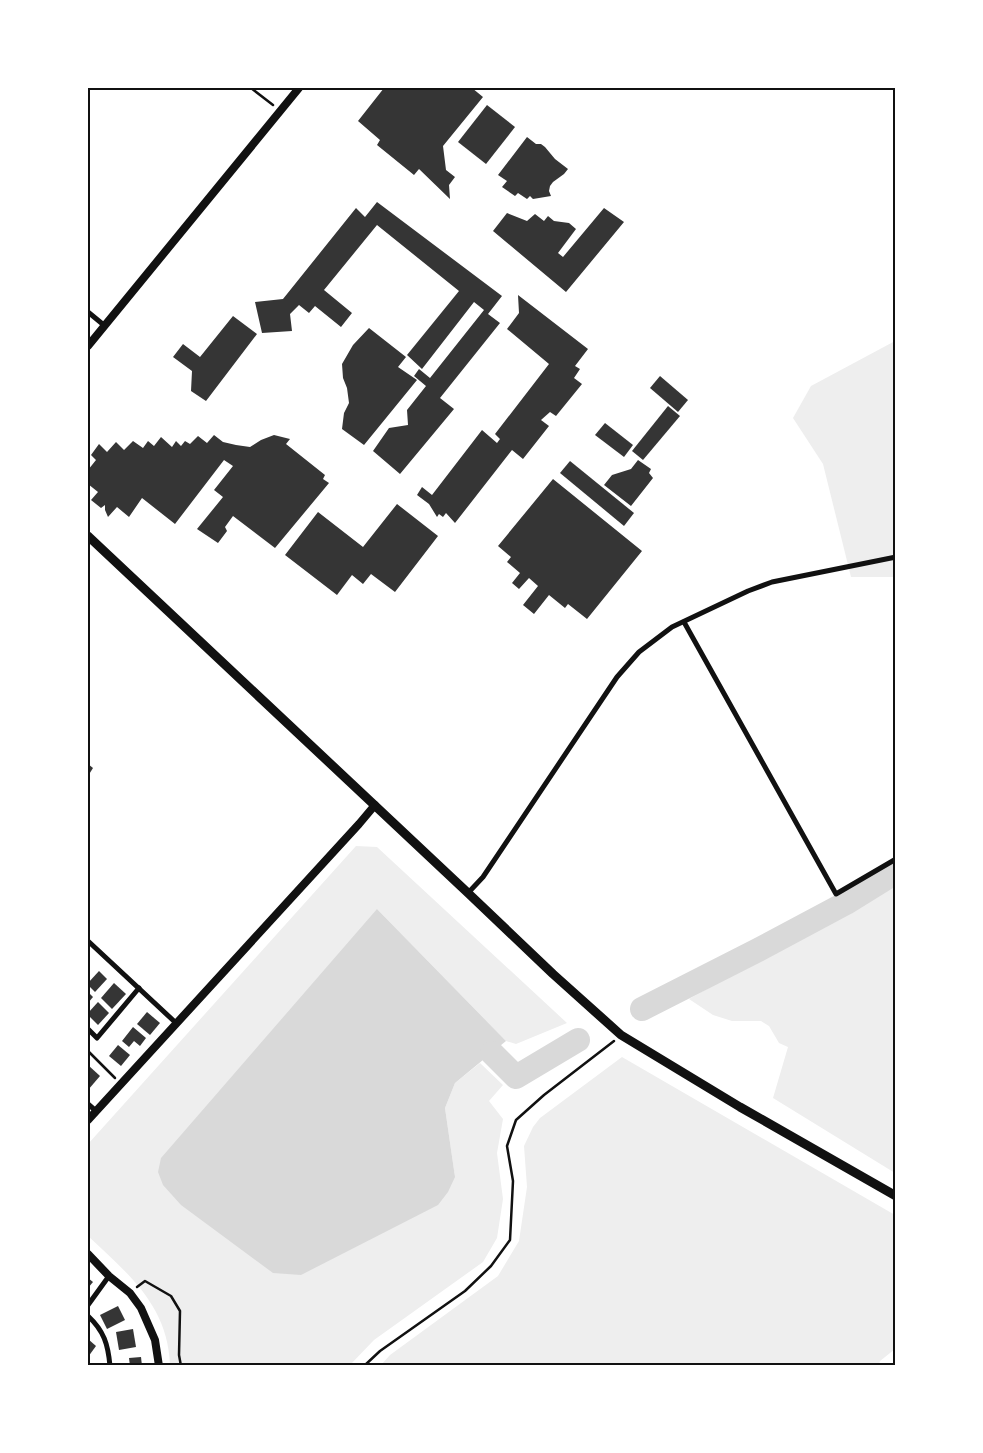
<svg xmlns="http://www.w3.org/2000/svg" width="983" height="1453" font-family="'IBM Plex Sans',sans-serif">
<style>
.green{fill:#eee}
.water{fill:#d9d9d9}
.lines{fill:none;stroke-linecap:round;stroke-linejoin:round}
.river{stroke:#d9d9d9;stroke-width:24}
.building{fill:#353535}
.path{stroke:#111;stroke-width:2.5}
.minor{stroke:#111;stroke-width:5}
.tertiary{stroke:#111;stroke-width:8}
.primary{stroke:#111;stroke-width:9}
.neatline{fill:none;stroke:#111;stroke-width:2}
</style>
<rect width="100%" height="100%" fill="#fff"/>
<g class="green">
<path d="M895,341V577H851L823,464L793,418L811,386Z"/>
<path d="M356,846L377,847L567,1023L516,1044L506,1041L377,909L455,1177L445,1108L455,1083L480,1063L503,1085L489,1101L503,1119L497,1153L503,1199L497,1238L483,1262L374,1340L350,1365H170C168,1305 128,1274 88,1236V1144Z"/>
<path d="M895,884V1173L773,1098L788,1047L779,1043L769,1026L761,1021H732L713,1015L689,999Z"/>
<path d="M622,1057L895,1215V1349L880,1361L879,1365H381L390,1355L498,1276L519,1241L527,1187L524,1146L533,1127L540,1118Z"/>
</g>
<path class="water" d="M377,909L506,1041L455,1083L445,1108L455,1177L448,1192L438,1205L301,1275L273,1273L181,1205L163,1185L158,1172L161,1158Z"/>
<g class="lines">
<g class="river">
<path d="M642,1009L758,950L846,903L896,872"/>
<path d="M492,1053L516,1077L578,1040"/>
</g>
</g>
<g class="building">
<path d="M384,88H472L483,97L443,146L446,170L455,177L449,185L450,199L419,169L414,175L377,145L380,140L358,121Z"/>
<path d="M487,105L515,127L486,164L458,142Z"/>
<path d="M527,137L536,144H541L545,147L555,159L568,169L564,174L553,182L550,186L549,191L551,196L533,199L530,196L527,199L518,193L515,196L502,187L507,181L498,175Z"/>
<path d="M377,202L502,296L488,314L500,323L440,398L454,409L400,474L373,451L389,428L408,425L407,410L426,386L414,376L419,369L430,378L484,310L474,302L422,369L407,355L459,291L377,225L324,290L352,313L341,327L315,306L309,313L299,305L290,314L292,331L262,333L255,302L283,299L356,208L365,217Z"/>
<path d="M604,208L624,222L566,292L493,231L507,213L527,221L535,214L544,221L548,216L554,221L569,223L576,229L558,253L563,257Z"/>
<path d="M518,295L588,349L575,366L580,369L574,378L582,384L556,416L550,412L541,420L549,426L523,459L512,450L455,523L446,513L443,517L439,514L437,517L429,504L417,495L422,487L432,495L482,430L497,443L500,439L495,434L549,364L507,329L519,313Z"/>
<path d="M233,316L257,334L206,401L191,391L192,371L173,357L183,344L200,357Z"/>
<path d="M369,328L406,357L398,367L417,380L364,445L342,429L344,413L349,403L347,388L343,378L342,364L353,345Z"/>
<path d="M660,376L688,400L678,412L650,388Z"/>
<path d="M668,406L680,416L643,460L632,451Z"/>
<path d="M605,423L633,445L624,457L595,435Z"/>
<path d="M214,435L223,442L236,445L250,447L261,440L274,435L290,439L286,444L325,475L323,479L329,483L275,548L233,516L225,527L227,531L218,543L197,529L223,497L214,490L233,466L224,460L175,524L142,498L129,517L117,507L108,517L105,510V505L101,508L91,500L98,492L88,484V470L96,460L91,455L99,444L107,452L116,442L124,450L133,441L143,448L148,441L154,446L161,437L172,447L176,441L181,446L185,441L190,444L198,436L207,443Z"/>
<path d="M638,460L651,469L649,473L653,478L631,506L604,485L612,475L631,469Z"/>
<path d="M570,461L634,513L624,526L560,473Z"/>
<path d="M553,479L642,551L587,619L568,604L565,608L549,595L534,614L523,605L538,586L529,578L519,589L512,583L520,573L507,562L511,557L498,546Z"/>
<path d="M397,504L438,536L395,592L371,574L363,584L352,575L337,595L285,555L318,512L363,547Z"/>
<path d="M88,764L93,768L88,776Z"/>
<path d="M99,971L107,979L95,992L88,985V983Z"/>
<path d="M114,983L126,994L112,1009L101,998Z"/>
<path d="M88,992L93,997L88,1003Z"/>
<path d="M98,1002L109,1013L98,1025L88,1015V1013Z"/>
<path d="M147,1012L160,1023L150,1035L137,1024Z"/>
<path d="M133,1027L146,1038L140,1046L134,1041L129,1047L122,1041Z"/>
<path d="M118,1045L130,1055L121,1066L109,1056Z"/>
<path d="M88,1065L100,1076L88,1090Z"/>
<path d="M88,1278L93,1282L88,1288Z"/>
<path d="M118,1306L125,1320L107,1329L100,1315Z"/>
<path d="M133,1329L136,1347L119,1350L116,1332Z"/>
<path d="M88,1339L96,1346L88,1357Z"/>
<path d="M141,1357L142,1366H130L129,1358Z"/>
</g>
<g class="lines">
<g class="path">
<path d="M251,88L273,105"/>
<path d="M88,1051L115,1078"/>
<path d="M137,1287L145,1281L171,1296L180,1311L179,1355L181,1366"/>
<path d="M364,1366L380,1351L465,1291L491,1266L510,1240L513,1181L507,1146L516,1120L544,1095L614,1041"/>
</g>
<g class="minor">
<path d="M88,312L105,326"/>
<path d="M684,622L689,631L836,894L896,859"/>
<path d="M468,893L483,877L617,677L639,652L672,627L748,591L772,582L896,557"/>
<path d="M88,941L176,1023"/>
<path d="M88,1029L97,1038L139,988"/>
<path d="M88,1104L96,1111"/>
<path d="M88,1305L109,1276"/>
<path d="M88,1316C104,1331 108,1344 110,1366"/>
</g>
<g class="tertiary">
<path d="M88,346L299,88"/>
<path d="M88,1120L359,824L375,805"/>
<path d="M88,1254L109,1276L130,1293L141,1308L155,1340L159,1366"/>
</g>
<path class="primary" d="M88,536L468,893L553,974L621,1035L740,1107L896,1196"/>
</g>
<rect width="983" height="1453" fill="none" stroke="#ffffff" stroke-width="178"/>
<rect x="89" y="89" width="805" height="1275" class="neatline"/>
</svg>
